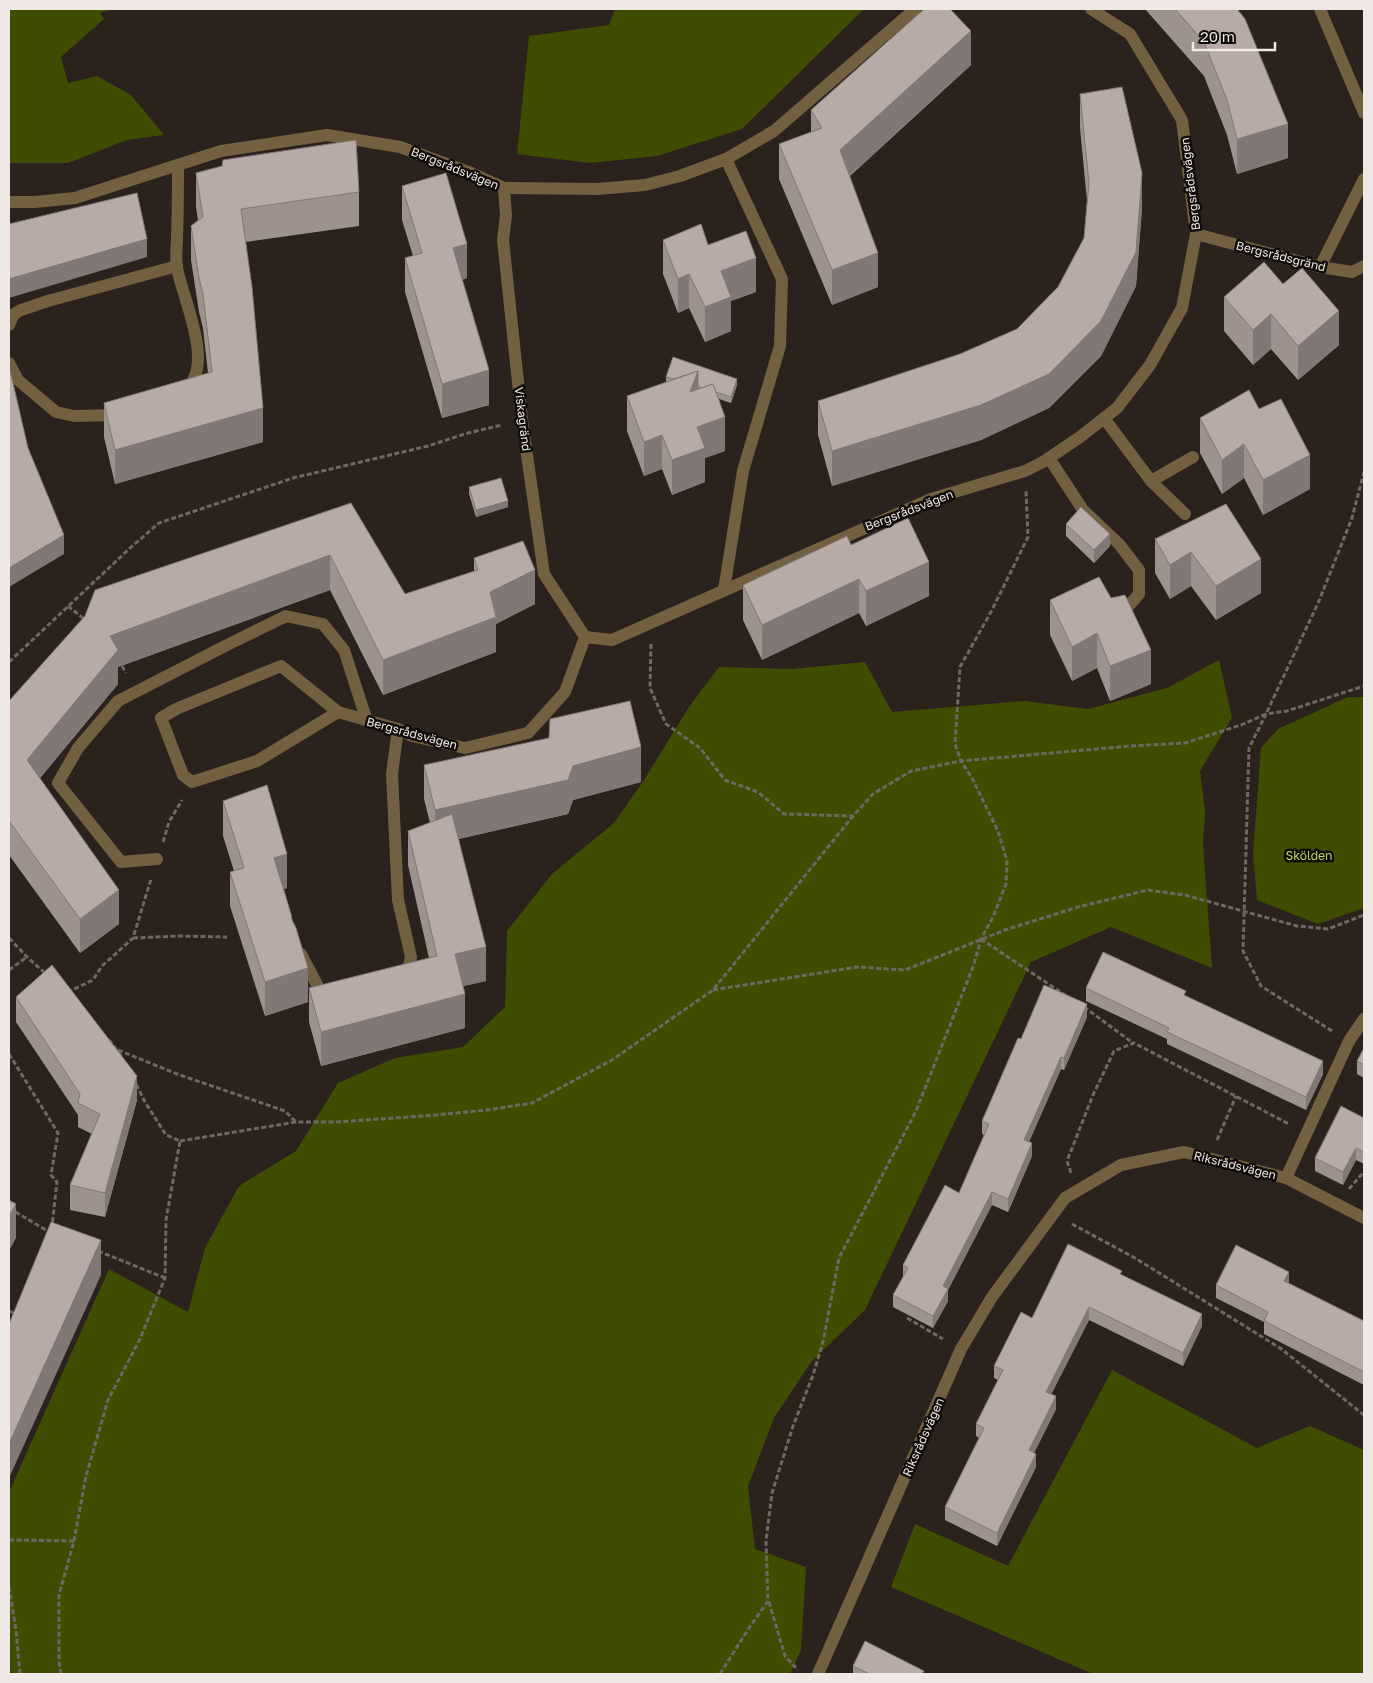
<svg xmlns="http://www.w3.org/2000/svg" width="1373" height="1683" font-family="'Golos Text',sans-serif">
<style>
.green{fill:#404d00}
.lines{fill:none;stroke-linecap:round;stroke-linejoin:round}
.path{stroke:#6f6763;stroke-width:3;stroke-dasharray:5 2.5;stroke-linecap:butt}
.minor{stroke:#736040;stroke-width:12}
.wall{fill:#9e928f}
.shaded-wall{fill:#817774}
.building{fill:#b8aaa6;stroke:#817774}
.labels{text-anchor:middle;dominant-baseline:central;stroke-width:5;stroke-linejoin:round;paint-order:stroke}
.street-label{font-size:12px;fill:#efe8e5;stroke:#100c0a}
.park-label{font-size:12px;fill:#bcd65f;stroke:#100c0a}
</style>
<rect width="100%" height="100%" fill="#2b221d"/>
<g class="green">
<path d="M9,9H112L100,13L104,19L61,57L68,83L97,76L131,95L164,135L127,140L68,163H9Z"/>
<path d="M615,9H864L742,129L657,156L590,163L517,154L529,36L609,25Z"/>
<path d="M1219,660L1232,718L1200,771L1205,812L1203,844L1212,968L1111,927L1031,962L865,1310L811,1362L774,1418L748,1486L755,1549L806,1567L801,1650L790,1674H11L9,1655V1492L109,1269L188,1312L205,1248L239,1186L296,1151L338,1083L395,1058L463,1047L505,1007L507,931L552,874L614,823L644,780L689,707L719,667L791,669L865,662L892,712L1024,701L1088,709L1167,688Z"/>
<path d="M1348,697H1364V908L1318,924L1257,900L1253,854L1261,748L1278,729Z"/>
<path d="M1112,1370L1257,1448L1310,1426L1364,1450V1674H1093L891,1587L915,1524L1008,1566Z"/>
</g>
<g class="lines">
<g class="path">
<path d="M68,606L84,619"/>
<path d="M651,644L650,688L666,724L700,748L725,780L758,792L784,814L853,816"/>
<path d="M9,662L129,549L159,523L293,478L428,446L468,433L502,425"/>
<path d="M122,666L126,673"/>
<path d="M163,842L169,822L182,800"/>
<path d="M9,938L27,957L46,974"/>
<path d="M133,938L179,936L227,937"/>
<path d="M981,939L1068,997"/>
<path d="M9,970L27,957"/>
<path d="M713,990L857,967L905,970L1005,930L1078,907L1148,890L1185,895L1297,926L1328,929L1364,915"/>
<path d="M68,993L72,990L93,980L102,966L133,938L151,879"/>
<path d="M1084,1007L1133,1043"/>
<path d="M1332,1031L1261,986L1243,951L1249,748L1266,714L1287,711L1364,686"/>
<path d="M109,1040L122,1057"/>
<path d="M118,1050L177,1074L285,1111L296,1122"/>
<path d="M9,1054L58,1133L51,1175L57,1182L52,1226"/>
<path d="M1217,1140L1236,1096"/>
<path d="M180,1141L296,1122H338L436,1115L487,1110L532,1103L612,1060L713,990L853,816L873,794L911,771L961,761L1130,746L1185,743L1241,725L1266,714L1319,601L1352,518L1364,472"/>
<path d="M1071,1173L1067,1161L1093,1095L1114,1051L1134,1043L1289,1124"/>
<path d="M1349,1189L1361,1175L1364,1176"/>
<path d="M9,1208L49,1232"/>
<path d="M1072,1224L1135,1258L1280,1348L1364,1415"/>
<path d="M98,1251L165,1278"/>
<path d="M9,1311L15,1314"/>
<path d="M907,1318L943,1339"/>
<path d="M9,1540L74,1541"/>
<path d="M9,1587L16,1630L20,1674"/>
<path d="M769,1602L785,1656L798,1670"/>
<path d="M61,1674L59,1662V1595L74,1541L86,1476L108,1400L140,1339L165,1278L166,1220L180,1141L166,1135L145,1102L135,1082"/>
<path d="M720,1674L749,1628L768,1601L766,1541L772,1493L793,1426L813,1375L823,1342L839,1258L916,1111L973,967L981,939L993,917L1006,884L1007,861L998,831L972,778L961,761L955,744L960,667L992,610L1028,537L1026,491"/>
</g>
<g class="minor">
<path d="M1320,9L1364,113"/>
<path d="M178,165C178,189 178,213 177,237C177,247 175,258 177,268C182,297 217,368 184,390"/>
<path d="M504,188L506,215L503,240L522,420L544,574L585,637"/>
<path d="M9,202H35L75,198L221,151L327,135L400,147L471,173L504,188L597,189L645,185L680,176L726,159L774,131L915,9"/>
<path d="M1196,234L1320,267L1352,272L1364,266"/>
<path d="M1320,267L1364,179"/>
<path d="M9,325L14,314L21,310L48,301L177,266"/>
<path d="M9,363L18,380L56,412L74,416L120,415"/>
<path d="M1104,418L1151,481L1185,514"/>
<path d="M1049,458L1083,510L1119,544L1139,570V594L1118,618"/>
<path d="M1151,481L1193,457"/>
<path d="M724,590L743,471L780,346L782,279L726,159"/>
<path d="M338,712L257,761L192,782L183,775L161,718L176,709L281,666L338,712L398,729L412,736L465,748L528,733L565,692L585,637L612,640L931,499L1025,471L1043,462L1080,437L1117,408L1150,365L1182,308L1196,234L1182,120L1130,34L1091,9"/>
<path d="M398,729L392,774L398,900L411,957L406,977L404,978"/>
<path d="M157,859L121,862L58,783L78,748L118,701L231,643L286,616L323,624L344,650L367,721"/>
<path d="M301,954L325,1000"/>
<path d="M1286,1178L1349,1041L1364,1019"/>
<path d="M818,1674L961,1349L992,1297L1065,1198L1121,1165L1184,1152L1286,1178L1364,1218"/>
</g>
</g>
<g class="wall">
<path d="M1145,9H1237L1288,158L1237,174L1227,135L1204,76Z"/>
<path d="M971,65L850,176L878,287L832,305L779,179V144L811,132V110Z"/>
<path d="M1080,94L1142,208L1136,286L1101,356L1049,408L981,440L832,486L818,435V401L960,354L1017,329L1058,287L1084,238L1087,201L1080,128Z"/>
<path d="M196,173L359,192V226L246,242L263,442L115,484L104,437V403L208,373L203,328L199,312L191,260V226L198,220L196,207Z"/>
<path d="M402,186L467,278L462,280L489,405L442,418L405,292V258L413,256L402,220Z"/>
<path d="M663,240L708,245L756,292L731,301V331L705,342L689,308L678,313L663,274Z"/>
<path d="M1283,284L1339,345L1298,380L1271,349L1253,365L1224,331V297Z"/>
<path d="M666,377L737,385L731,403L719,399L725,451L705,458V482L672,495L662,469L644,476L627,431V396L666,382Z"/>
<path d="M1259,409L1310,489L1263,515L1244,478L1222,494L1200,453V418Z"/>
<path d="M469,487L508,507L476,517L469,494Z"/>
<path d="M351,503L405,594L474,571V558L535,604L496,624V652L383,695L330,590L118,667V684L40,778L119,924L80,953L9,855V701Z"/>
<path d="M1226,504L1261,593L1216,620L1191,586L1170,599L1155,573V539Z"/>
<path d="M1066,524L1110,546L1094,563L1066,536Z"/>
<path d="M851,545L929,596L866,626L859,613L762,660L743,620V585Z"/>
<path d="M1099,577L1151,684L1110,701L1097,668L1072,681L1050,635V600Z"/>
<path d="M424,765L641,782L573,800L568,814L459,839L486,981L463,986L465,1028L321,1066L309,1022V988L429,958L408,865V831L430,823L424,799Z"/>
<path d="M223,801L287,888L284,889L292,920L308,1002L265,1016L230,906V872L234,871L223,836Z"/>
<path d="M1086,988L1186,996L1323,1074L1306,1110L1167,1044V1039L1086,1001Z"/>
<path d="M16,997L137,1100L105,1217L70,1210V1185L92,1134L78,1127V1115L16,1022Z"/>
<path d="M1087,1017L1064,1070L1061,1069L1029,1142L1032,1156L1008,1212L992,1205L948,1290V1301L933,1328L893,1307V1295L903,1277V1265L959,1193L984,1135L982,1134V1121L1021,1039Z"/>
<path d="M1364,1048V1078L1357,1074V1061Z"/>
<path d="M1364,1118V1164L1356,1160L1343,1185L1315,1171V1158Z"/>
<path d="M1122,1275L1202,1326L1183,1366L1089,1320L1051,1394L1056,1409L1034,1453L1036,1467L997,1546L945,1520V1507L979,1438L976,1436V1424L998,1380L994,1378V1366L1032,1318Z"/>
<path d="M1289,1283L1364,1321V1385L1264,1334V1322L1216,1298V1285Z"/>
<path d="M853,1666L924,1674H853Z"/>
</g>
<g class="shaded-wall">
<path d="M971,31V65L840,184V150Z"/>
<path d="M1288,124V158L1237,174V139Z"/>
<path d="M1142,173V208L1136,286L1101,356L1049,408L981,440L832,486V451L1049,374Z"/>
<path d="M147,239V257L9,298V279Z"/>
<path d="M467,244V278L453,282V248Z"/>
<path d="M878,253V287L832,305V270Z"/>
<path d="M756,258V292L731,301V331L705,342V307L721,271Z"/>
<path d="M689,274V308L678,313V279Z"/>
<path d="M1339,311V345L1298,380V346Z"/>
<path d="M1271,314V349L1253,365V330Z"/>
<path d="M489,370V405L442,418V384Z"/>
<path d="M698,371V405L690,392Z"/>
<path d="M737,379V385L731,403V397Z"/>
<path d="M263,408V442L115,484V450Z"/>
<path d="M725,417V451L705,458V482L672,495V460L697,427Z"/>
<path d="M662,435V469L644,476V442Z"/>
<path d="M1244,444V478L1222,494V460Z"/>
<path d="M1310,455V489L1263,515V480Z"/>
<path d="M508,501V507L476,517V510Z"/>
<path d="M1110,534V546L1094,563V550Z"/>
<path d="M64,535V554L9,587V568Z"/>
<path d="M1191,552V586L1170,599V565Z"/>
<path d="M330,555V590L118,667V684L27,794V760L110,636Z"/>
<path d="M1261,559V593L1216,620V586Z"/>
<path d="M929,562V596L866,626V591Z"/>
<path d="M535,570V604L496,624V652L383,695V660L490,592Z"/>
<path d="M859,579V613L762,660V625Z"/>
<path d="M1097,633V668L1072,681V647Z"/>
<path d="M1151,650V684L1110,701V666Z"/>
<path d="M641,747V782L573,800L568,814L435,844V810L573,766Z"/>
<path d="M287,854V888L274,892V858Z"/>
<path d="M119,890V924L80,953V919Z"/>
<path d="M486,947V981L455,988V954Z"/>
<path d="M308,968V1002L265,1016V982Z"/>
<path d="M465,994V1028L321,1066V1032Z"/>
<path d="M1087,1004V1017L1064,1070V1058Z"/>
<path d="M1061,1057V1069L1024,1153V1140Z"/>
<path d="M1323,1061V1074L1306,1110V1097Z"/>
<path d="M137,1076V1100L105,1217V1193Z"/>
<path d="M1032,1143V1156L1008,1212V1199Z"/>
<path d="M1356,1148V1160L1343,1185V1172Z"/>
<path d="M992,1192V1205L948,1290V1301L933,1328V1316L943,1286Z"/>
<path d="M16,1204V1238L9,1251V1216Z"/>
<path d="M101,1240V1275L9,1478V1444Z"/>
<path d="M1289,1272V1285L1284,1281Z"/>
<path d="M1089,1307V1320L1046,1405V1392Z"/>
<path d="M1202,1314V1326L1183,1366V1353Z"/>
<path d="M1056,1396V1409L1029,1463V1450Z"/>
<path d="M1036,1454V1467L997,1546V1533Z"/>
</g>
<g class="building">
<path d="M924,9H950L971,31L840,150L878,253L832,270L779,144L822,128L811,110Z"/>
<path d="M1175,9H1237L1245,19L1288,124L1237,139L1227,100L1204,42Z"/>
<path d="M1122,87L1142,173L1136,252L1101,321L1049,374L981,405L832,451L818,401L960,354L1017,329L1058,287L1084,238L1089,183L1080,94Z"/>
<path d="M356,140L359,192L241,209L252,287L263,408L115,450L104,403L212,372L203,294L199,278L191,226L203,217L196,173L222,166L223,160Z"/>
<path d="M446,173L467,244L453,248L489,370L442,384L405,258L422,253L402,186Z"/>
<path d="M137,193L147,239L9,279V224Z"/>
<path d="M701,224L708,245L746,231L756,258L721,271L731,297L705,307L689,274L678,279L663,240Z"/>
<path d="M1264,262L1283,284L1302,268L1339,311L1298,346L1271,314L1253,330L1224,297Z"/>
<path d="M673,357L737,379L731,397L716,392L713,384L702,388L698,386V371L674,379L666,377Z"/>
<path d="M9,366L28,448L64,535L9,568Z"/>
<path d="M698,371L690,392L713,384L725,417L697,427L705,448L672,460L662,435L644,442L627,396Z"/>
<path d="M1249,390L1259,409L1281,399L1310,455L1263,480L1244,444L1222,460L1200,418Z"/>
<path d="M501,478L508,501L476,510L469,487Z"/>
<path d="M351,503L405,594L478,570L474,558L523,541L535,570L490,592L496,617L383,660L330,555L110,636L118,650L27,760L119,890L80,919L9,821V701L85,616L95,590Z"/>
<path d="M1226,504L1261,559L1216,586L1191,552L1170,565L1155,539Z"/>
<path d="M1081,507L1110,534L1094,550L1066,524Z"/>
<path d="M908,518L929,562L866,591L859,579L762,625L743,585L847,536L851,545Z"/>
<path d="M1099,577L1111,598L1125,595L1151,650L1110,666L1097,633L1072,647L1050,600Z"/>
<path d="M630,701L641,747L573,766L568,780L435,810L424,765L549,738L550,719Z"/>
<path d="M267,785L287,854L274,858L291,914L292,920L296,928L308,968L265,982L230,872L244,868L223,801Z"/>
<path d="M452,814L486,947L455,954L465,994L321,1032L309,988L437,956L408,831Z"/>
<path d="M1103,952L1186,991L1184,995L1323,1061L1306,1097L1167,1032L1169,1028L1086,988Z"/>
<path d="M52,965L137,1076L105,1193L70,1185L100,1114L78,1103L80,1094L16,997Z"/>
<path d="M1044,985L1087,1004L1064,1058L1061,1057L1024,1140L1032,1143L1008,1199L992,1192L943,1286L948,1289L933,1316L893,1295L908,1268L903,1265L945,1185L959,1193L989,1124L982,1121L1018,1038L1021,1039Z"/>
<path d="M1364,1048V1065L1357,1061Z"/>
<path d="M1341,1106L1364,1118V1152L1356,1148L1343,1172L1315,1158Z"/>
<path d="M9,1200L16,1204L9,1216Z"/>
<path d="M51,1222L101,1240L9,1444V1324Z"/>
<path d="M1068,1244L1122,1271L1120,1274L1202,1314L1183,1353L1089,1307L1046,1392L1056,1396L1029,1450L1036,1454L997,1533L945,1507L984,1428L976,1424L1003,1370L994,1366L1021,1312L1032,1318Z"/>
<path d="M1236,1245L1289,1272L1284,1281L1364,1321V1372L1264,1321L1268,1312L1216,1285Z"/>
<path d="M865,1641L924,1671L922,1674H870L853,1666Z"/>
</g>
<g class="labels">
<g class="street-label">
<text transform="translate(455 168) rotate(22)">Bergsrådsvägen</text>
<text transform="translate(1190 184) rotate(-97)">Bergsrådsvägen</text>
<text transform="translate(1281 256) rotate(14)">Bergsrådsgränd</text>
<text transform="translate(523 419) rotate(83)">Viskagränd</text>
<text transform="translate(909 510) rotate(-21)">Bergsrådsvägen</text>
<text transform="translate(412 733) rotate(15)">Bergsrådsvägen</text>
<text transform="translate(1235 1165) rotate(14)">Riksrådsvägen</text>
<text transform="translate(923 1437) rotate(-66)">Riksrådsvägen</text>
</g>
<g class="park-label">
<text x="1309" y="855">Skölden</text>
</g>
</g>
<rect width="1373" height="1683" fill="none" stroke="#efe8e5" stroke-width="20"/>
<path d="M1193 42v8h82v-8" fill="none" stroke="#efe8e5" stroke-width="2.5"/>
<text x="1200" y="42" font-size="15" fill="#efe8e5" stroke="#100c0a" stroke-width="4" paint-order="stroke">20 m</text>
</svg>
